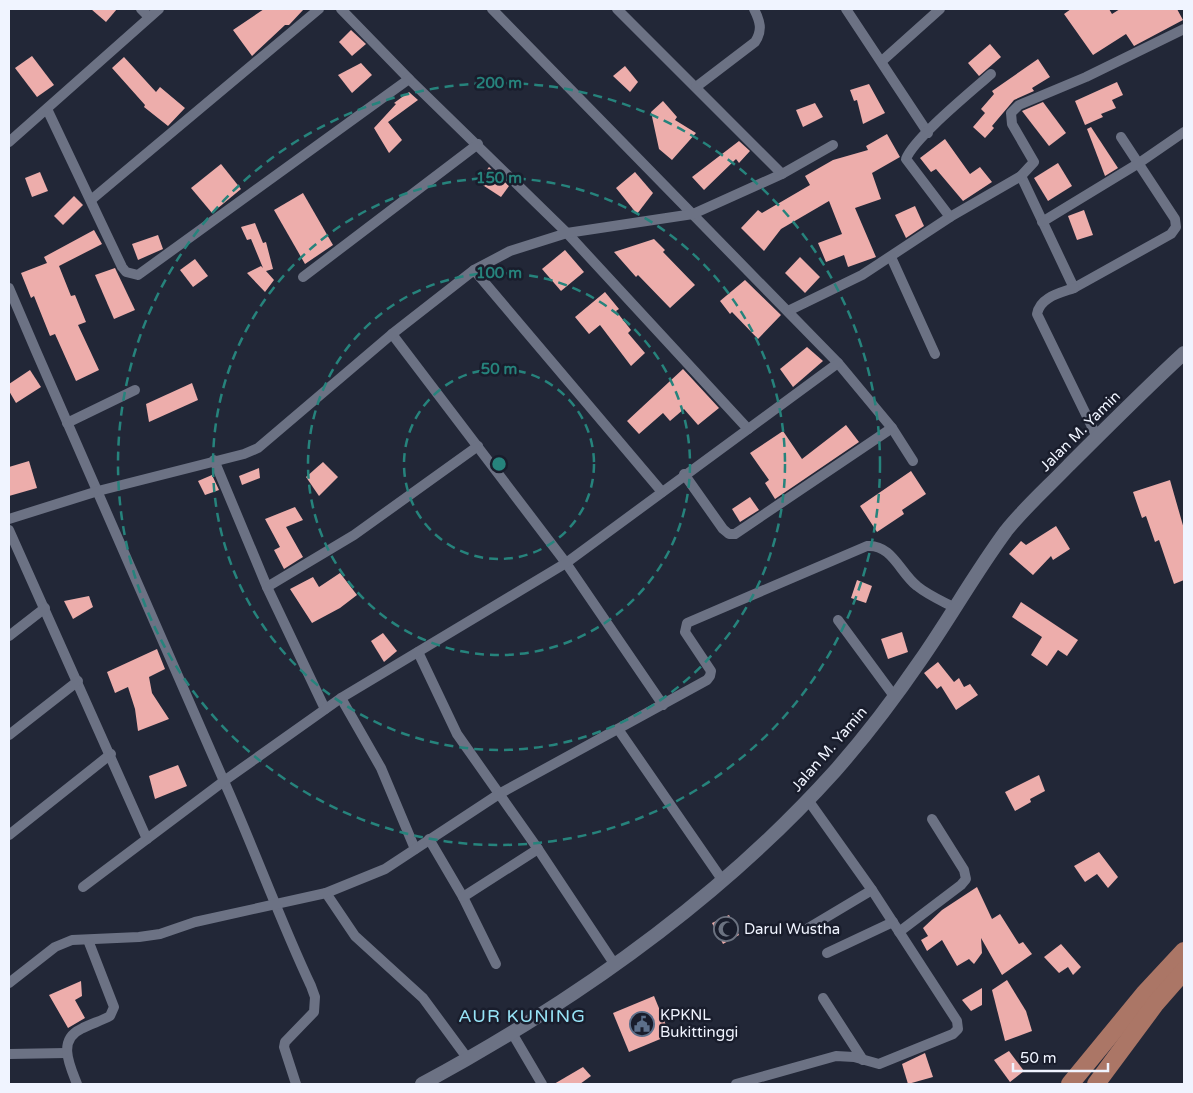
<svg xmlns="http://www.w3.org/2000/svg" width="1193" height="1093" font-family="'Varela Round',sans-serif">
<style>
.building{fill:#edadab}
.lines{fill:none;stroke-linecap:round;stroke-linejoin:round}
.minor{stroke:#6c7284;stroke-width:10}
.tertiary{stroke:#6c7284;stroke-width:14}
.trunk{stroke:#ab7666;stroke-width:18}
.ring{fill:none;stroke:#26837c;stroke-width:2.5;stroke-dasharray:9 6}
.labels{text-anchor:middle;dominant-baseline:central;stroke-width:5;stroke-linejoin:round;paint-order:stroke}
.street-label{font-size:15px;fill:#f0f4ff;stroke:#191d2c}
.poi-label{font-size:15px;fill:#f0f4ff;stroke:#191d2c;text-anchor:start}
.quarter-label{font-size:18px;letter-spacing:1px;fill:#97e4f7;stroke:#191d2c}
.centre{fill:#26837c;stroke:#191d2c;stroke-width:2.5}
.ring-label{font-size:15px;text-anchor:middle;font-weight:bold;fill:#26837c;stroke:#191d2c;stroke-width:5;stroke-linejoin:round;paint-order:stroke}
</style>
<rect width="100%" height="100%" fill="#222737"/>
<g class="building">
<path d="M91,9H117L106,22Z"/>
<path d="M264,9H304L289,25H285L252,56L233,30Z"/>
<path d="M1071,9H1109L1112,14L1120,9H1177L1183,20L1134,46L1126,34L1093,55L1064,14Z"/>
<path d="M351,30L366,44L352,56L339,42Z"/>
<path d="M990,44L1001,57L979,76L968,63Z"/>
<path d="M32,56L54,85L37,97L15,68Z"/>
<path d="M124,57L156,92L160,87L185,108L168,126L144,107L145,105L112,68Z"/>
<path d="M1038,59L1050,77L1032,88L1034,91L1014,100L992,126L994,128L985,138L973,127L985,113L981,109L994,94L992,91Z"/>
<path d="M361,63L372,75L352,93L338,75Z"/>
<path d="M625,66L638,82L630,92L613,76Z"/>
<path d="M1117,82L1123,95L1112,100L1116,108L1101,114L1103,117L1085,125L1075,101Z"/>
<path d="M869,84L885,113L863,124L857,100L854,101L850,90Z"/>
<path d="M409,92L418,100L388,122L402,140L389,153L374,128L396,104L394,103Z"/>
<path d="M663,101L677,117L675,120L696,133L672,160L659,149L651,112Z"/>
<path d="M1043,102L1066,133L1049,146L1022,111Z"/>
<path d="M815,103L823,117L803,127L796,110Z"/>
<path d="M1091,127L1118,168L1105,176L1087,129Z"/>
<path d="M887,134L900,157L872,173L881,199L855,208L876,257L848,267L844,255L826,262L818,243L842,234L829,201L781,229L764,251L741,228L758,210L762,213L810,185L805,176L833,160L868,150L866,146Z"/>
<path d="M945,139L970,174L980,167L992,182L963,201L936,169L931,172L920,158Z"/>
<path d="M739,141L750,151L739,163L736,159L704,190L692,177Z"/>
<path d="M1058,163L1072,186L1048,201L1034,178Z"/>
<path d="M221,164L241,189L212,213L191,188Z"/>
<path d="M489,167L509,186L501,197L478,182Z"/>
<path d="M40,172L48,191L32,197L25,178Z"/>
<path d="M635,172L653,193L637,214L616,188Z"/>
<path d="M303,193L333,245L305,264L274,210Z"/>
<path d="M74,196L83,205L63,225L54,216Z"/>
<path d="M915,206L924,226L906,238L895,215Z"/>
<path d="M1084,210L1093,235L1077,240L1068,216Z"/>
<path d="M255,223L263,243L266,242L273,269L266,271L274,280L265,292L247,273L261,266L263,268L251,239L247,240L241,227Z"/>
<path d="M94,230L102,244L59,266L71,296L75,295L86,322L78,325L99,370L76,381L55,334L50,336L34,296L31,298L21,273L47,263L44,257Z"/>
<path d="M158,235L163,249L138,260L132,244Z"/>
<path d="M654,239L665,250L663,252L695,285L670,308L638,275L636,277L614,252Z"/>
<path d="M565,250L584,272L561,291L542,269Z"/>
<path d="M800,257L820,277L805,293L785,273Z"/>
<path d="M195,259L208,276L193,287L180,270Z"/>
<path d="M115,268L135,310L114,319L95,275Z"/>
<path d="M745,280L781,315L758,339L732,312L730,314L720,301Z"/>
<path d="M605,292L619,309L616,311L631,330L628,333L645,353L631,366L600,325L589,334L575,317Z"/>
<path d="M807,347L823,361L793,387L780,369Z"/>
<path d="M683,369L719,408L698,425L684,409L670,421L663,413L639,434L627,421Z"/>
<path d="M30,370L41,387L16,403L9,391V384Z"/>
<path d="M192,383L198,400L149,422L146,404Z"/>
<path d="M846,425L859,442L775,499L765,483L769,480L750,453L783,431L802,459Z"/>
<path d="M29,461L37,488L9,496V467Z"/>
<path d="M323,462L338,477L319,496L306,477Z"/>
<path d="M259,468L260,478L242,485L239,476Z"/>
<path d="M911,471L926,494L902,510L904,514L877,532L860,506Z"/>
<path d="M212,475L219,490L205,495L198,481Z"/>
<path d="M1170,480L1184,529V580L1174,584L1159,540L1155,542L1146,516L1142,518L1133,492Z"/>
<path d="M750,497L759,510L740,522L732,509Z"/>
<path d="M295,507L303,520L286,527L303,557L284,569L274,550L280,547L265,519Z"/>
<path d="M1056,526L1070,549L1053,560L1051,556L1033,575L1009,554L1021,541L1026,545Z"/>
<path d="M340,573L357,595L340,608L312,623L290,589L313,577L319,587Z"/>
<path d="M857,580L872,586L866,603L851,598Z"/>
<path d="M89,596L93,607L73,619L64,601Z"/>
<path d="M1021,602L1078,640L1067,656L1058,650L1047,666L1031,655L1042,637L1012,617Z"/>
<path d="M902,632L908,652L888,659L881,639Z"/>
<path d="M383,633L397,651L384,662L371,641Z"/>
<path d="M157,649L165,669L149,677L152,693L169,719L138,731L135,709L128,687L115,693L107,672Z"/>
<path d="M938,662L954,682L959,678L964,687L970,684L978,695L956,710L941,686L937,689L924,673Z"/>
<path d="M178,765L187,786L155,799L149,776Z"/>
<path d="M1039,775L1045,791L1030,799L1031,802L1015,811L1005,792Z"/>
<path d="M1099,852L1118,877L1108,888L1097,874L1085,882L1074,866Z"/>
<path d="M977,887L992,919L1000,914L1019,944L1023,942L1032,954L1002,975L981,938L982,953L974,964L969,959L957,966L942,940L927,951L921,940L928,936L923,928L942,910Z"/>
<path d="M729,915L739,935L723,944L712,923Z"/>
<path d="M1061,944L1081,967L1073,975L1068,967L1059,973L1044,957Z"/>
<path d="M1007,980L1026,1011L1032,1031L1005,1041L992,990Z"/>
<path d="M81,981L82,996L75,1000L85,1018L68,1028L49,995Z"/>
<path d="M982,988V1005L971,1011L962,1000Z"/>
<path d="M654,996L670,1035L629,1052L613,1013Z"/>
<path d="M1009,1051L1024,1071L1010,1082L994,1060Z"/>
<path d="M925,1053L933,1077L908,1084L902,1064Z"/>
<path d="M583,1067L591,1076L580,1084H554Z"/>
</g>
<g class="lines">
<g class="minor">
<path d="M141,9L149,17"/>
<path d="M341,9L409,79L567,233L748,429"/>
<path d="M492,9L838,363L892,428L913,461"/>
<path d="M617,9L782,174"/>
<path d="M846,9L928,133"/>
<path d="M882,61L940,9"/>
<path d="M696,87L755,42C763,30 760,21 754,9"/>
<path d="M47,109L122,267L126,272L138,275L409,79"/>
<path d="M9,142L159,9"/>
<path d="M1021,176L1074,288L1171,234L1176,227L1175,219L1121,137"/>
<path d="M91,200L319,9"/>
<path d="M950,217L906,159C914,138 972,91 991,74"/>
<path d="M1042,222L1139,163L1184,132"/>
<path d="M891,257L935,354"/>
<path d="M474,270L662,492"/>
<path d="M303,277L478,144"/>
<path d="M9,288C79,452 151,615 223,779C254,848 279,918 311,986L315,997L314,1012L285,1042L284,1047L296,1084"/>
<path d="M1074,288C1060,293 1040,297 1037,314L1097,437"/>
<path d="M788,311L862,275L950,217L1021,176L1034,162L1012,124L1011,113L1019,105L1086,77L1184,29"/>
<path d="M392,334L566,563L663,705"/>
<path d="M67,423L135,390"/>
<path d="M214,460L267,587L325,709"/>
<path d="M684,474L723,529L729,534H735L892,428"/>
<path d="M9,519L98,491L244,454L258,448L392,334L474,270L510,251L567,233L693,214L782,174L833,145"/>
<path d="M9,530L147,839"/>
<path d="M267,587L354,535L478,446"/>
<path d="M838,620L894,696"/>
<path d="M9,636L45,608"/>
<path d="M418,652L457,734L538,849L615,965"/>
<path d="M341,698L381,768L415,849"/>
<path d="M618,729L723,881"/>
<path d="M9,735L78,681"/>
<path d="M9,835L111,754"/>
<path d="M429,839L463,897L496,964"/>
<path d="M83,887L224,781L341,698L566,563L838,363"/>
<path d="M326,893L355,936L423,998L468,1059"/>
<path d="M463,897L538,849"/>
<path d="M805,930L872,890"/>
<path d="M899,932L961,885L966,879L964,870L932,819"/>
<path d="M827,953L893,922"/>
<path d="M9,983L55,947L72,940L139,937L160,934L195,922L326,893L385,869L499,794L707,680L710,676L711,671L685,632L687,623L867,546C892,544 900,573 917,586C928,595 942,601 955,608"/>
<path d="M823,998L863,1060"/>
<path d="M512,1033L542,1084"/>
<path d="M9,1054L66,1053"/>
<path d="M77,1084C70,1066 57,1040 81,1029C90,1024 101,1021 110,1016L114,1007L88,940"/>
<path d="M736,1084L836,1056L854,1057L879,1064L953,1034L958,1029L957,1021L872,890L808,800"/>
</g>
<path class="tertiary" d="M422,1084C574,1002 719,900 835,771C865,737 894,699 920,661C950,618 975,573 1006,531C1025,507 1048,487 1069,465C1107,427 1145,389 1184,353"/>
<g class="trunk">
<path d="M1070,1084L1144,994L1184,951"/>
<path d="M1096,1084L1156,1003L1184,971"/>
</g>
</g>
<g class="ring">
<circle cx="499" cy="464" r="95"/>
<circle cx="499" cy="464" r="191"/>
<circle cx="499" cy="464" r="286"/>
<circle cx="499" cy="464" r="381"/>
</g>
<defs>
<symbol id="mosque-ring" viewBox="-11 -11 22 22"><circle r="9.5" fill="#191d2c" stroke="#6b7280" stroke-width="1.5"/><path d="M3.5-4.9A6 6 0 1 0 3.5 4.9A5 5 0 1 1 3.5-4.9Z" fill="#6b7280"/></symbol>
<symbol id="civic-ring" viewBox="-11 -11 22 22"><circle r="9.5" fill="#191d2c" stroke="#5c6f8a" stroke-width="1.5"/><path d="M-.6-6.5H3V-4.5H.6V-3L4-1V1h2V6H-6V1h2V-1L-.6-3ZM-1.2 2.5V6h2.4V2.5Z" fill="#5c6f8a"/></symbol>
</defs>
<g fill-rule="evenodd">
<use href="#mosque-ring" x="712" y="915" width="28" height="28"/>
<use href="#civic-ring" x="628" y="1010" width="28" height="28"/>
</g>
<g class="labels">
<g class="street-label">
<text transform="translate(1080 431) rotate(-45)">Jalan M. Yamin</text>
<text transform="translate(829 749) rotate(-49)">Jalan M. Yamin</text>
</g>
<g class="poi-label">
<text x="744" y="929">Darul Wustha</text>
<text x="660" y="1015">KPKNL<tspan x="660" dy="17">Bukittinggi</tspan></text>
</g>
<g class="quarter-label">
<text x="522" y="1016">AUR KUNING</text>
</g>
</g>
<circle cx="499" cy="464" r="8" class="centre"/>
<g class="ring-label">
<text x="499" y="88">200 m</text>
<text x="499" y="183">150 m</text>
<text x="499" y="278">100 m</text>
<text x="499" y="374">50 m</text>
</g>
<rect width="1193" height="1093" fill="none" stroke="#f0f4ff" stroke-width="20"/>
<path d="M1013 1063v8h95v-8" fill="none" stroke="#f0f4ff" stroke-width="2.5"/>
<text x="1020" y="1063" font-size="15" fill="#f0f4ff" stroke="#191d2c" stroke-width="4" paint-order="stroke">50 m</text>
</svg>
